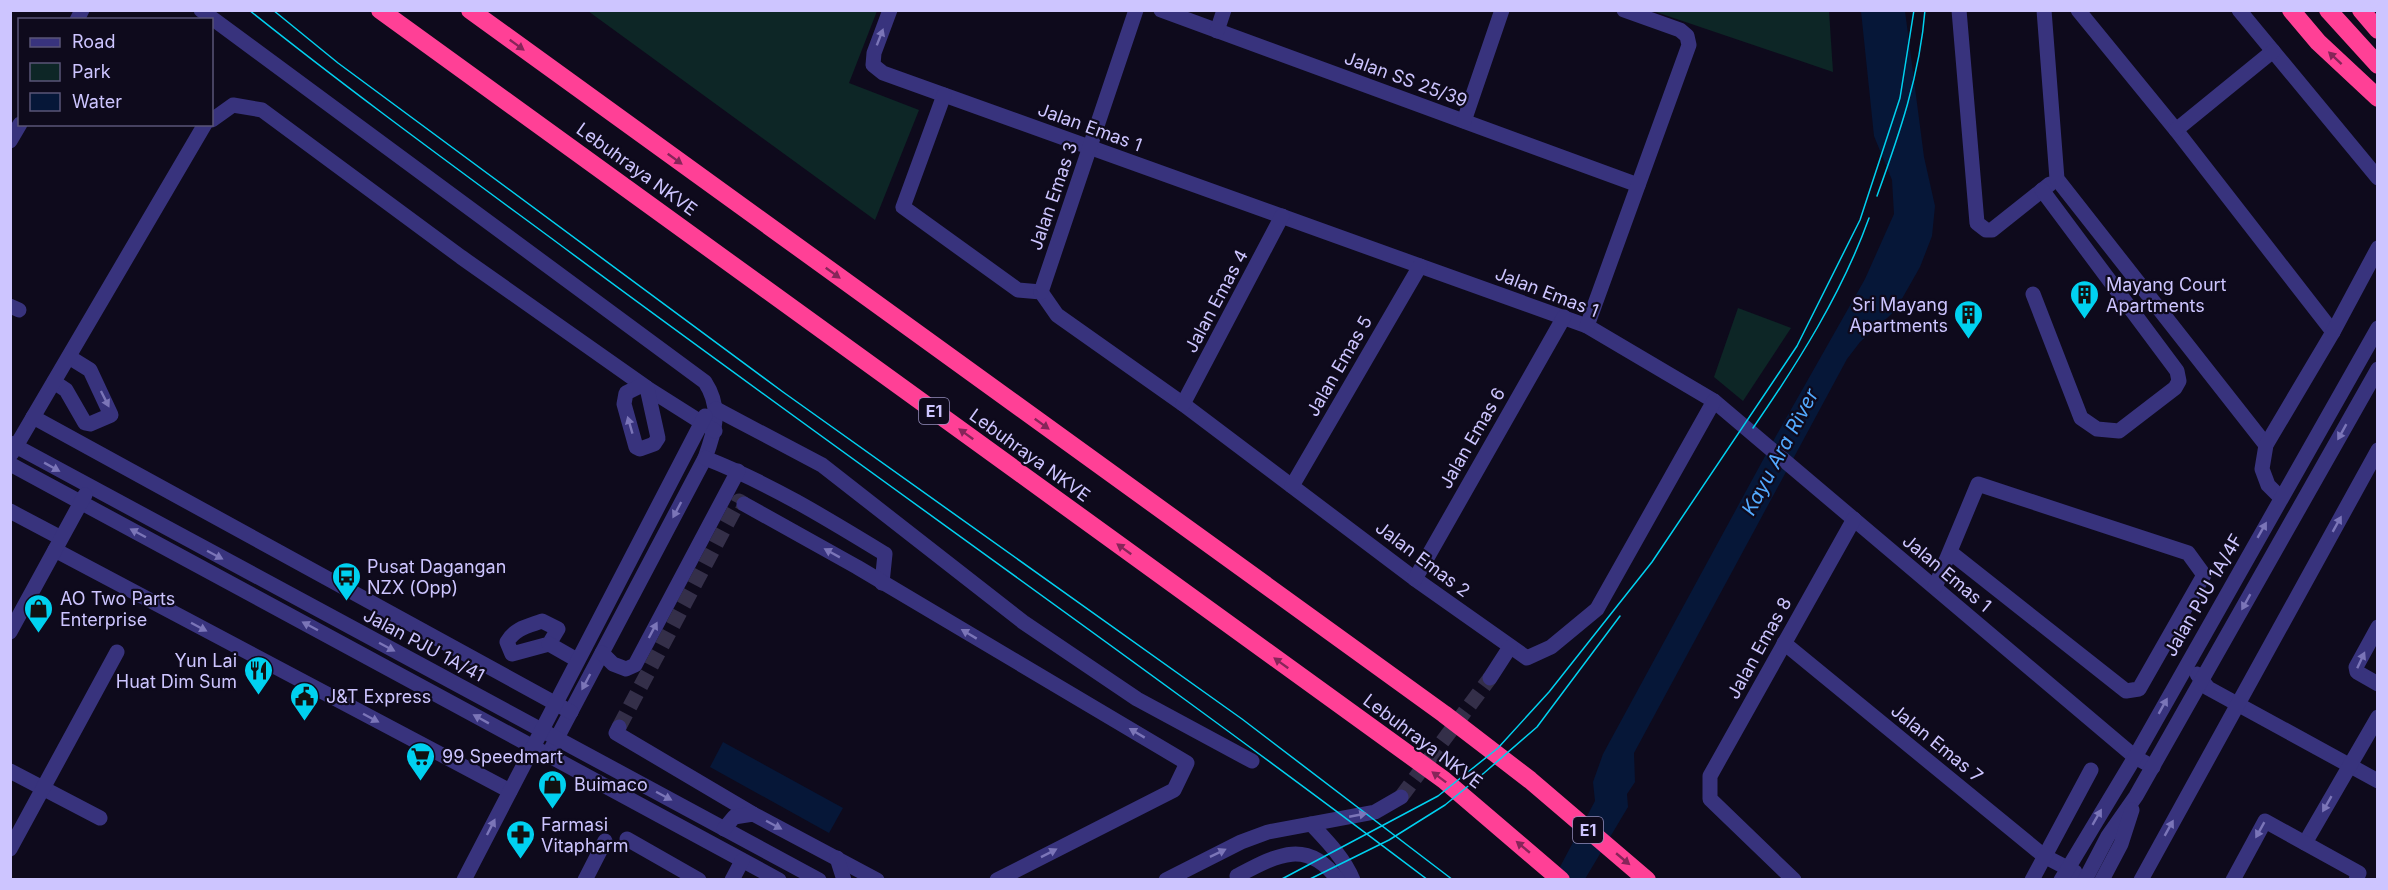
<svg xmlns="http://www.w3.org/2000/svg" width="2388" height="890" font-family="Inter,sans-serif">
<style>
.green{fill:#0d2626}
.water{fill:#061738}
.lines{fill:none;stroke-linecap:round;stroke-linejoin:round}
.minor-tunnel{stroke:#342f49;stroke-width:15;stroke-dasharray:15 8;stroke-linecap:butt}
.minor{stroke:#38337d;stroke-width:15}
.highway{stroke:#ff4096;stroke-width:18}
.tram{stroke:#00d1f0;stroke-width:1.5}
.oneway{fill:#7b75b8}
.oneway2{fill:#862559}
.labels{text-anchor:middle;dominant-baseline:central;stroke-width:4.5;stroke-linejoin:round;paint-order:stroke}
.shield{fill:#0e0a1c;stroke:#948dbb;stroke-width:1.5}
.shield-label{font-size:16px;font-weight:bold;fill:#cdc5ff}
.street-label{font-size:18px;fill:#cdc5ff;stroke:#0e0a1c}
.poi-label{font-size:18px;fill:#cdc5ff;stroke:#0e0a1c;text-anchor:start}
.water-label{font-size:20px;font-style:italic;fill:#53aaff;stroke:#0e0a1c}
</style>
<rect width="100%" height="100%" fill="#0e0a1c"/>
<g class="green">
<path d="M588,11H877L849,83L919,110L875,220Z"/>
<path d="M1653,11H1829L1833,72Z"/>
<path d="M1738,308L1791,328L1743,401L1714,377Z"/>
</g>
<g class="water">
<path d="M1861,11H1905L1924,157L1935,206L1932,236L1920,267L1895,311L1860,342L1847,359L1634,753L1635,782L1627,794L1628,807L1585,879L1553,880L1595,801L1593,782L1603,754L1776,436L1865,279L1894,214L1892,180L1874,136Z"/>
<path d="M723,742L843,808L829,833L710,767Z"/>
</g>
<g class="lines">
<g class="minor-tunnel">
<path d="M619,727L739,501L744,504"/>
<path d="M1401,797L1490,678"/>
</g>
<g class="minor">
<path d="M201,10L705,382C722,408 715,431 705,458L548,755"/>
<path d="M890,10L874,53L873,65L883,73L1587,326L1714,401L2135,757L2153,767"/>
<path d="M1161,10L1638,185"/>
<path d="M1959,10L1977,223L1986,230H1992L2050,184"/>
<path d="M2044,10L2057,179L2266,445"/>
<path d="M2078,10L2176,130L2333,332"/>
<path d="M2239,10L2378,178"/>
<path d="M77,20L82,10"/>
<path d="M1217,31L1224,10"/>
<path d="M944,95L903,207L1018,290L1041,292"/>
<path d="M212,120L233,105L262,110L461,257L647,388L715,431"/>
<path d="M1464,121L1502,10"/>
<path d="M2176,130L2273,51"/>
<path d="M10,141L20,124"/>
<path d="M1041,292L1057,315L1183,404L1415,579L1527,658L1551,647L1597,609L1714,401"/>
<path d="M1041,292L1136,10"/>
<path d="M2033,294L2081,418L2097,429L2119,431L2175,388L2179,381L2177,371L2042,190"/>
<path d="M10,306L19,310"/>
<path d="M1587,326L1689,45L1687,36L1680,30L1624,10"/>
<path d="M54,382L66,390L85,423L90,424L111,415L90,370L69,357"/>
<path d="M642,385L626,393L624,404L636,447L640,449L654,444L658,438L647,388"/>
<path d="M1183,404L1282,216"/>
<path d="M716,409L822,465L1023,622L1137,699L1252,761"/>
<path d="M33,417L571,712"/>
<path d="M10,443L819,880"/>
<path d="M12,453L205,124"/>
<path d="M705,458C769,483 826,518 885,554L882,583"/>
<path d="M10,464L779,880"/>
<path d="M1292,486L1420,266"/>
<path d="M2281,498L2268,485L2262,469L2266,445L2333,332L2378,248"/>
<path d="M744,504L857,567L1187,763L1174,790L997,880"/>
<path d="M10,511L61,538"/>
<path d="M55,550L510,791"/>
<path d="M1415,579L1564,317"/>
<path d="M1935,587L1978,484L2188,553L2204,575L2139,689L2126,691L1950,552"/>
<path d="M542,621L558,629L549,644L512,654L507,642C515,628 528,626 542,621Z"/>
<path d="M2378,627L2356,667L2357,672L2378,684"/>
<path d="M10,632L85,495"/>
<path d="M1784,643L2044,856L2075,872"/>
<path d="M549,644L577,660"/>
<path d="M602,653L613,664L626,669L635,665L738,471"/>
<path d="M2197,674L2208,688L2378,781"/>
<path d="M1490,678L1510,647"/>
<path d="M619,727L616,733L753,814"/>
<path d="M10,771L100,818"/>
<path d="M1311,824C1327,841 1344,858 1353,880"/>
<path d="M724,829L734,817L753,814L877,880"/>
<path d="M627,839L699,880"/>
<path d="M2305,843L2378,717"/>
<path d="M10,849L117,652"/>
<path d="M837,858L844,880"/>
<path d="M1237,876C1275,856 1307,837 1338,880"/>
<path d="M464,880L705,416"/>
<path d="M585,880L605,841"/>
<path d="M732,880L742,861"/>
<path d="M1166,880L1241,842L1268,832L1375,812L1401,797"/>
<path d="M1794,880L1710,799V776L1854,519"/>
<path d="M2032,880L2091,770"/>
<path d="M2061,880L2135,757L2378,328"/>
<path d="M2085,880L2108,836L2136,796L2378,369"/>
<path d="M2102,880L2121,844L2132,810"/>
<path d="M2141,880L2378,450"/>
<path d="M2233,880L2265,821L2359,873L2356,880"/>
</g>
<g class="highway">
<path d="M380,10L1444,780L1561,880"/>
<path d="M470,10L1444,714L1530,780L1647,880"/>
<path d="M2291,10L2318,42L2378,98"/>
<path d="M2328,10L2378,65"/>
<path d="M2361,10L2378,30"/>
</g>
<g class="tram">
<path d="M249,10C349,90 452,165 555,241C844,456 1140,662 1428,880"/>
<path d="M273,10L338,63L783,392L1242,719L1453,880"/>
<path d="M1877,196C1899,135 1920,75 1925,10"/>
<path d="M1753,428C1798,363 1842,293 1869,218"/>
<path d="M1280,880L1438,796L1498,748L1549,692L1652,562L1797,346L1860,220L1900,98L1914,10"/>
<path d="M1308,880L1389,840L1445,805L1484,773L1537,727L1620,616"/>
</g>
</g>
<defs><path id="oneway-solid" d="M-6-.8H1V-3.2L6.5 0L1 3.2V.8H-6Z" transform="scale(1.5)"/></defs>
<g class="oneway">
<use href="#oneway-solid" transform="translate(880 37) rotate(-69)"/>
<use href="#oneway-solid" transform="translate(105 399) rotate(63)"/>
<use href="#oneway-solid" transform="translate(630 425) rotate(-106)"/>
<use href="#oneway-solid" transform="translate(2342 432) rotate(119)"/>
<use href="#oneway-solid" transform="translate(52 467) rotate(29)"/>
<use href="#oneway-solid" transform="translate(677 510) rotate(118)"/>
<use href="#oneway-solid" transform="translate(2337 524) rotate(-61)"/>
<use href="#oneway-solid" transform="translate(2262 530) rotate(-60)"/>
<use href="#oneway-solid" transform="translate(138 533) rotate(-152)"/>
<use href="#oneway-solid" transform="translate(832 553) rotate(-151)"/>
<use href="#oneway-solid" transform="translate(215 555) rotate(28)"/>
<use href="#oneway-solid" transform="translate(2246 602) rotate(119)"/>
<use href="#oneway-solid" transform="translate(310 626) rotate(-152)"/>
<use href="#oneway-solid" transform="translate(199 627) rotate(28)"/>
<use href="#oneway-solid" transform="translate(653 630) rotate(-62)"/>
<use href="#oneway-solid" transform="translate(969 634) rotate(-149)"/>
<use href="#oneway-solid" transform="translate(387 647) rotate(28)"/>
<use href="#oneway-solid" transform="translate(2361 660) rotate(-65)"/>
<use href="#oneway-solid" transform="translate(586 682) rotate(118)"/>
<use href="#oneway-solid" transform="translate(2163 706) rotate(-61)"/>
<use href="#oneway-solid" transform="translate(371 718) rotate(28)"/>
<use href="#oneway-solid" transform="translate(481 719) rotate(-151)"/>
<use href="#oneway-solid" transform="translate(1137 733) rotate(-149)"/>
<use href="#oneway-solid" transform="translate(664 796) rotate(28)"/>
<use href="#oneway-solid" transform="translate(2327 804) rotate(120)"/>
<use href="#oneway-solid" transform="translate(1358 815) rotate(-11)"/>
<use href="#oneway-solid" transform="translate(2097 817) rotate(-60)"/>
<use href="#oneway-solid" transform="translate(774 825) rotate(28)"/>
<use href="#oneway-solid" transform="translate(491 827) rotate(-63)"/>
<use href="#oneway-solid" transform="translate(2169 828) rotate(-61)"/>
<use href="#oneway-solid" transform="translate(2260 830) rotate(119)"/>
<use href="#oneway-solid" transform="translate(1049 853) rotate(-27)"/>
<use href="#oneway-solid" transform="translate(1218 853) rotate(-26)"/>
</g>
<g class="oneway2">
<use href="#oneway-solid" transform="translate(517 45) rotate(36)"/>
<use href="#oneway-solid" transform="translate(2335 58) rotate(-137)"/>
<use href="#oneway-solid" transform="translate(675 159) rotate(36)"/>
<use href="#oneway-solid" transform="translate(833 273) rotate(36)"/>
<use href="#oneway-solid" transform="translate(1042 424) rotate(36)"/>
<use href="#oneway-solid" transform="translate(966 434) rotate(-144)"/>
<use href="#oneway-solid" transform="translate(1124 549) rotate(-144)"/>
<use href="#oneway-solid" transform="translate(1281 663) rotate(-144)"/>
<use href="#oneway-solid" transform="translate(1439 777) rotate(-143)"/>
<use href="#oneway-solid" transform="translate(1523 847) rotate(-140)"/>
<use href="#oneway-solid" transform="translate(1623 859) rotate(40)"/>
</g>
<defs>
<symbol id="building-pin" viewBox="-11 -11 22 30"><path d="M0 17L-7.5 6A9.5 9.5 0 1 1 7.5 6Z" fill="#00d1f0" stroke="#0e0a1c"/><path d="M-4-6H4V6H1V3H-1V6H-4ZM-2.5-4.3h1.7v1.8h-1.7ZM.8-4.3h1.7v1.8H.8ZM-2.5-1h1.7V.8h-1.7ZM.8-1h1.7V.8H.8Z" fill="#111"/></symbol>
<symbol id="bus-pin" viewBox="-11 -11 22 30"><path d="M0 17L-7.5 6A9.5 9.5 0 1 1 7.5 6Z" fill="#00d1f0" stroke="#0e0a1c"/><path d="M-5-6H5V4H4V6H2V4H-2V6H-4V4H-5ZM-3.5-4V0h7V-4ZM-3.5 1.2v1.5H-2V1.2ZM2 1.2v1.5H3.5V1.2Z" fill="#111"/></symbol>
<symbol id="shop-pin" viewBox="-11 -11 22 30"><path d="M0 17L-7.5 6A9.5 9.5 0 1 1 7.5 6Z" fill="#00d1f0" stroke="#0e0a1c"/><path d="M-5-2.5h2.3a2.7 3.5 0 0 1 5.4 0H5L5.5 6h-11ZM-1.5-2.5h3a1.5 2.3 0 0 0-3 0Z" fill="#111"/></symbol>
<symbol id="restaurant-pin" viewBox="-11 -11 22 30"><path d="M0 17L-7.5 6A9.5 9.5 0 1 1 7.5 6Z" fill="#00d1f0" stroke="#0e0a1c"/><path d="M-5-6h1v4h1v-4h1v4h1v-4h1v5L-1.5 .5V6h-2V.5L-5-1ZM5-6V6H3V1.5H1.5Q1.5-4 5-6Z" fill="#111"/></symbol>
<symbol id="civic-pin" viewBox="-11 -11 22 30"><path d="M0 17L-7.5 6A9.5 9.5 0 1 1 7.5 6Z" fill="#00d1f0" stroke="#0e0a1c"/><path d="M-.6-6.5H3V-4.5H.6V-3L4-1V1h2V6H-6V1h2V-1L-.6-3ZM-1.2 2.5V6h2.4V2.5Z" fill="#111"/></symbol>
<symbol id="supermarket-pin" viewBox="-11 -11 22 30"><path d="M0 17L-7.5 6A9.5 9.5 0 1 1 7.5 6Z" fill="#00d1f0" stroke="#0e0a1c"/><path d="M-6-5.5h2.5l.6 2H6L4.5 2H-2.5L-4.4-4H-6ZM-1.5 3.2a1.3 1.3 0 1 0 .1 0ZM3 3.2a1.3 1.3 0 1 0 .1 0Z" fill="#111"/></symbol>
<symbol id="pharmacy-pin" viewBox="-11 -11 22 30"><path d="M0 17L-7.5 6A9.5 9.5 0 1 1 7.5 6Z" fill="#00d1f0" stroke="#0e0a1c"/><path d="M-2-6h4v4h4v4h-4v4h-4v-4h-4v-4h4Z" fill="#111"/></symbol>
</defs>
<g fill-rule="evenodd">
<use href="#building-pin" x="2068" y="278" width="33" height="45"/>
<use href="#building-pin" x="1952" y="298" width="33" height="45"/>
<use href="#bus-pin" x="330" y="560" width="33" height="45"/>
<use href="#shop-pin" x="22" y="592" width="33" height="45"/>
<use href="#restaurant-pin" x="242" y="654" width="33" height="45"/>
<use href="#civic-pin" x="288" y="680" width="33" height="45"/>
<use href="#supermarket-pin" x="404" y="740" width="33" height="45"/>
<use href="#shop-pin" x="536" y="768" width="33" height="45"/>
<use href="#pharmacy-pin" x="504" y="818" width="33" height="45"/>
</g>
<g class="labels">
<g class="shield">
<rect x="919" y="398" width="30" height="26" rx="4.5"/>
<rect x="1573" y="817" width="30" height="26" rx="4.5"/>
</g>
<g class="shield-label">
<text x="934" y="411">E1</text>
<text x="1588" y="830">E1</text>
</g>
<g class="street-label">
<text transform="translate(1406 79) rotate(20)">Jalan SS 25/39</text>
<text transform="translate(1090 127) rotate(20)">Jalan Emas 1</text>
<text transform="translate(637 169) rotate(36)">Lebuhraya NKVE</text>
<text transform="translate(1053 196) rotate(-71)">Jalan Emas 3</text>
<text transform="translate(1547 292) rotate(21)">Jalan Emas 1</text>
<text transform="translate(1216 301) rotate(-62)">Jalan Emas 4</text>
<text transform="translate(1339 366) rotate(-60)">Jalan Emas 5</text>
<text transform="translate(1472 438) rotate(-60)">Jalan Emas 6</text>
<text transform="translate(1030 455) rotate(36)">Lebuhraya NKVE</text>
<text transform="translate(1423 559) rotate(37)">Jalan Emas 2</text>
<text transform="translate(1947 573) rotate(40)">Jalan Emas 1</text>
<text transform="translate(2203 595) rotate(-60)">Jalan PJU 1A/4F</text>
<text transform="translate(424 645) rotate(28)">Jalan PJU 1A/41</text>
<text transform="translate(1759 648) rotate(-61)">Jalan Emas 8</text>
<text transform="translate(1423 741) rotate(37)">Lebuhraya NKVE</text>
<text transform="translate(1937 743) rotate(39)">Jalan Emas 7</text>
</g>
<g class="poi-label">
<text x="2106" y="284">Mayang Court<tspan x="2106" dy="21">Apartments</tspan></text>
<text x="1948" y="304" text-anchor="end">Sri Mayang<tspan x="1948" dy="21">Apartments</tspan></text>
<text x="367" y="566">Pusat Dagangan<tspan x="367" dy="21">NZX (Opp)</tspan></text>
<text x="60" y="598">AO Two Parts<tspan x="60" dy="21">Enterprise</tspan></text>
<text x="237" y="660" text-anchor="end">Yun Lai<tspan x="237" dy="21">Huat Dim Sum</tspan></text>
<text x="326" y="696">J&amp;T Express</text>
<text x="442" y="756">99 Speedmart</text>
<text x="574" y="784">Buimaco</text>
<text x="541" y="824">Farmasi<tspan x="541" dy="21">Vitapharm</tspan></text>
</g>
<g class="water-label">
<text transform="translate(1780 452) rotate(-62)">Kayu Ara River</text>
</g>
</g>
<rect width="2388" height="890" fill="none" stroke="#cdc5ff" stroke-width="24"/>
<rect x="18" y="18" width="195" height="108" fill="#0e0a1c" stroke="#5a5577" stroke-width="1.5"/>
<rect x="30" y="38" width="30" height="9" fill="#38337d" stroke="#5a5577" stroke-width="1.5"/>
<text x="72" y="48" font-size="18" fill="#cdc5ff">Road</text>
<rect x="30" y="63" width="30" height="18" fill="#0d2626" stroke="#5a5577" stroke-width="1.5"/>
<text x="72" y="78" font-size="18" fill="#cdc5ff">Park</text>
<rect x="30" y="93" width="30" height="18" fill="#061738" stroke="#5a5577" stroke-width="1.5"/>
<text x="72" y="108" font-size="18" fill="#cdc5ff">Water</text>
</svg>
